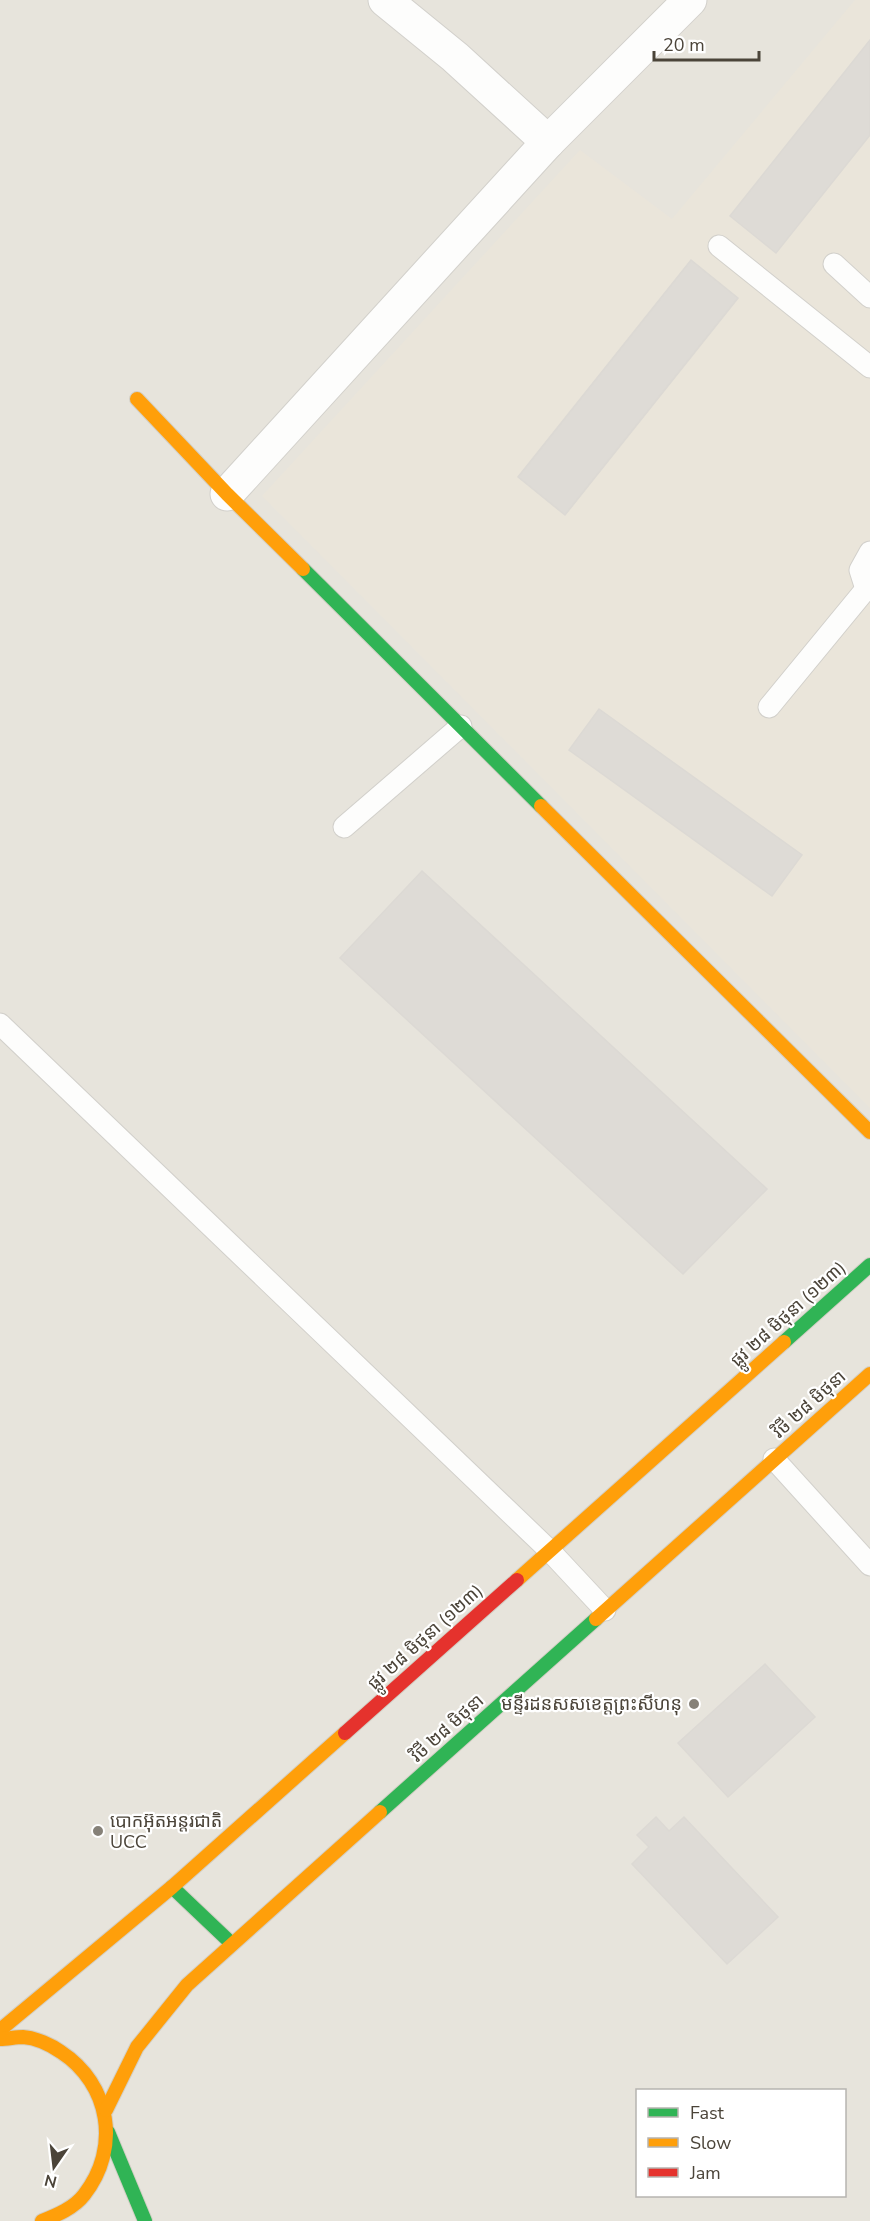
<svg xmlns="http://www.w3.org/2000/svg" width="870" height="2221" font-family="'Nunito Sans','Noto Sans Khmer',sans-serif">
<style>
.residential{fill:#e7e4dc;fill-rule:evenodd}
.education{fill:#eae5da}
.building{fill:#dedbd6;stroke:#dcd9d4;stroke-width:1.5}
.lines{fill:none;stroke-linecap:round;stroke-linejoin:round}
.lane-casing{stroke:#d2d0cb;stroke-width:23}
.street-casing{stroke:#d2d0cb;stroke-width:35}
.fast-casing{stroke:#d3cfc5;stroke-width:16}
.slow-casing{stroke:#d3cfc5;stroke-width:16}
.jam-casing{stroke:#d3cfc5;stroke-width:16}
.lane{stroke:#fdfdfc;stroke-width:21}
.street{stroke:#fdfdfc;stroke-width:33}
.fast{stroke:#30b455;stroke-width:14}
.slow{stroke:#ff9f0a;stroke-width:14}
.jam{stroke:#e5322d;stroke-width:14}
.poi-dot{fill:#868178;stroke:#fff;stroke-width:2}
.labels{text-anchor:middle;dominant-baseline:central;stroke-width:4.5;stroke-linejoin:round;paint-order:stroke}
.street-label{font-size:18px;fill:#4b4439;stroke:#fff}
.poi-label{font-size:18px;fill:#4b4439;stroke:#fff;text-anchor:end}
</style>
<rect width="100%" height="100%" fill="#f4f2ee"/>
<path class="residential" d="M0,0H870V2221H0ZM638,2090H844V2196H638Z"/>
<path class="education" d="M855,0H870V1108L262,496L580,150L672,219Z"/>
<g class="building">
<path d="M870,40V135L776,253L730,216Z"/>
<path d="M691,260L738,298L565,515L518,477Z"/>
<path d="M599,709L802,855L772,896L569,750Z"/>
<path d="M422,871L767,1189L683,1274L340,958Z"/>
<path d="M765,1664L815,1717L728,1797L678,1743Z"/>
<path d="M656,1817L669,1831L684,1817L778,1917L727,1964L632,1864L649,1847L637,1835Z"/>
</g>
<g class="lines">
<defs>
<g id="lane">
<path d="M719,246L870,367"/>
<path d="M834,264L870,297"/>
<path d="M870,552L860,570L866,589L870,590"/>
<path d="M769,707L866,589"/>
<path d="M344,827L461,726"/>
<path d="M0,1024L550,1551L605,1610"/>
<path d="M774,1459L870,1565"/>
</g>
<g id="street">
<path d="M385,0L455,57L548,142"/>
<path d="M227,494L548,142L690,0"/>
</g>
<g id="fast">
<path d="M303,569L541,806"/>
<path d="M784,1342L870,1265"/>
<path d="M380,1812L596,1619"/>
<path d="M172,1887L232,1944"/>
<path d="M108,2132L145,2221"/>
</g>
<g id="slow">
<path d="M137,399L227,494L303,569"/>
<path d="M541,806L870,1132"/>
<path d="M517,1580L784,1342"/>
<path d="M596,1619L870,1374"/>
<path d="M0,2030L172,1887L345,1733"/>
<path d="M0,2039C8,2039 15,2037 23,2037C36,2038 51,2045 61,2052C110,2084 121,2148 84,2195C74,2208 57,2215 42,2221"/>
<path d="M106,2110L137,2047L187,1985L380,1812"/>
</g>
<path id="jam" d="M345,1733L517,1580"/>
</defs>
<use href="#lane" class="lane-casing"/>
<use href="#street" class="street-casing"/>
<use href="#fast" class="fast-casing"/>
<use href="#slow" class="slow-casing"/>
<use href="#jam" class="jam-casing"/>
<use href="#lane" class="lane"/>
<use href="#street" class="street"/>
<use href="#fast" class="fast"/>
<use href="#slow" class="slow"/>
<use href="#jam" class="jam"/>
</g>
<g class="poi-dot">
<circle cx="694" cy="1704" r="6"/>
<circle cx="98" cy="1831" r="6"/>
</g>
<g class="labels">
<g class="street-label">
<text transform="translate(788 1314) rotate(-42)">ផ្លូវ ២៨ មិថុនា (១២៣)</text>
<text transform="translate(809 1404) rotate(-42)">វិថី ២៨ មិថុនា</text>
<text transform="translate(425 1637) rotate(-42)">ផ្លូវ ២៨ មិថុនា (១២៣)</text>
<text transform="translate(447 1728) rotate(-42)">វិថី ២៨ មិថុនា</text>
</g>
<g class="poi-label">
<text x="682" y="1704">មន្ទីរដនសសខេត្តព្រះសីហនុ</text>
<text x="110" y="1821" text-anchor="start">បោកអ៊ុតអន្តរជាតិ<tspan x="110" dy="21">UCC</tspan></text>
</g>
</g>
<rect x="636" y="2089" width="210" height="108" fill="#ffffff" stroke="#b7b4b0" stroke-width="1.5"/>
<rect x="648" y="2108" width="30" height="9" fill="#30b455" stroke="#b7b4b0" stroke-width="1.5"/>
<text x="690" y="2119" font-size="18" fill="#4b4439">Fast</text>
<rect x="648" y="2138" width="30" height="9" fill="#ff9f0a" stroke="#b7b4b0" stroke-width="1.5"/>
<text x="690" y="2149" font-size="18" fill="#4b4439">Slow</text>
<rect x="648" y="2168" width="30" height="9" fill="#e5322d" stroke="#b7b4b0" stroke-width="1.5"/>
<text x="690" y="2179" font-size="18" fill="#4b4439">Jam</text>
<g transform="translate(54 2167) rotate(194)" stroke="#ffffff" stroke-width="4.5" paint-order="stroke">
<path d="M0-4.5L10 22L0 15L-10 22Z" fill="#4b4439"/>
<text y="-9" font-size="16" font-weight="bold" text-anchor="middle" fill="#4b4439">N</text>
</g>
<path d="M654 51v9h105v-9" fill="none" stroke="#4b4439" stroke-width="3"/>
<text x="663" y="51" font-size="18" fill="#4b4439" stroke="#ffffff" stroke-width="4.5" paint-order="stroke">20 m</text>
</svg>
